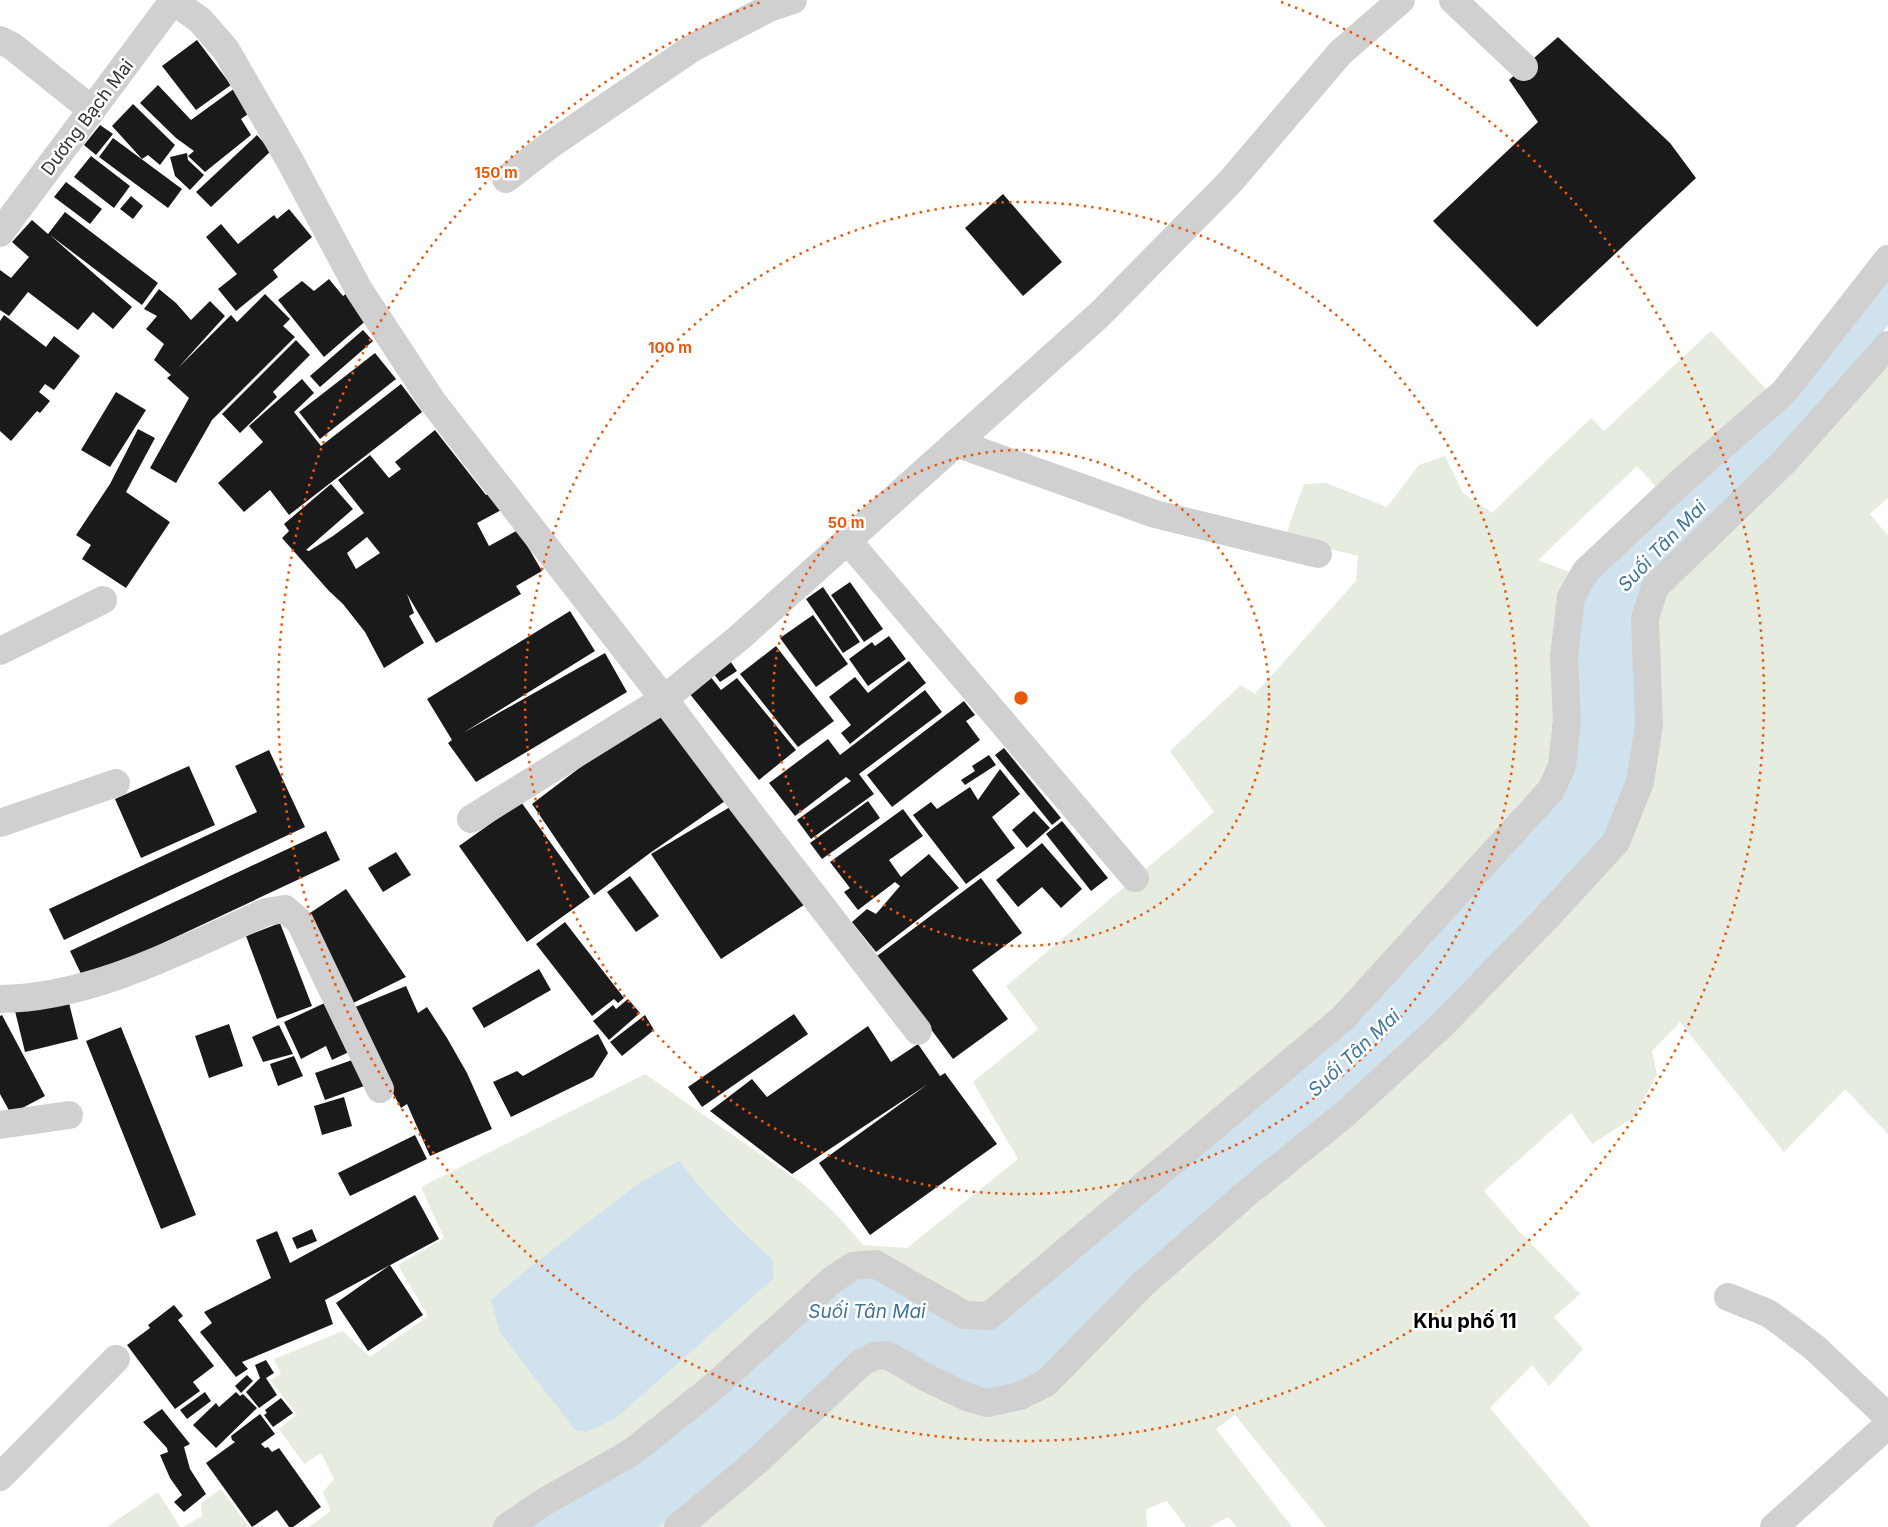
<svg xmlns="http://www.w3.org/2000/svg" width="1888" height="1527" font-family="Inter,sans-serif">
<style>
.green{fill:#e6ecdf}
.water{fill:#cfe2ee}
.building{fill:#1a1a1a;fill-rule:evenodd}
.lines{fill:none;stroke-linecap:round;stroke-linejoin:round}
.minor{stroke:#d0d0d0;stroke-width:28}
.ring{fill:none;stroke:#e8590c;stroke-width:2.5;stroke-dasharray:2.5 5}
.labels{text-anchor:middle;dominant-baseline:central;stroke-width:5;stroke-linejoin:round;paint-order:stroke}
.street-label{font-size:18px;fill:#333;stroke:#fff}
.water-label{font-size:19px;font-style:italic;fill:#3f7597;stroke:#fff}
.quarter-label{font-size:20px;font-weight:bold;fill:#000;stroke:#fff}
.centre{fill:#e8590c;stroke:#fff;stroke-width:2.5}
.ring-label{font-size:15px;text-anchor:middle;font-weight:bold;fill:#e8590c;stroke:#fff;stroke-width:5;stroke-linejoin:round;paint-order:stroke}
</style>
<rect width="100%" height="100%" fill="#fff"/>
<g class="green">
<path d="M1711,331L1767,390L1660,491L1637,466L1538,560L1572,573L1888,363V498L1870,514L1888,536V1134L1845,1089L1784,1152L1680,1022L1652,1051L1657,1075L1634,1117L1592,1144L1571,1113L1484,1191L1516,1228L1580,1294L1554,1317L1583,1349L1549,1386L1532,1365L1490,1408L1591,1527H1326L1235,1415L1216,1429L1292,1527H1237L1228,1517L1210,1527H1186L1167,1501L1146,1509L1147,1527H309L331,1511L323,1492L334,1479L321,1453L304,1464L279,1429L297,1414L270,1380L281,1374L274,1359L343,1331L370,1357L428,1316L398,1265L444,1238L421,1187L645,1074L803,1184L836,1214L863,1245L907,1248L1018,1159L973,1082L1038,1029L1006,986L1214,812L1170,751L1241,685L1255,694L1356,581L1358,556L1285,537L1304,484L1326,483L1387,507L1419,465L1445,456L1463,493L1492,513L1591,418L1604,431Z"/>
<path d="M221,1489L249,1527H183L202,1516L201,1503Z"/>
<path d="M158,1492L180,1527H107Z"/>
</g>
<g class="water">
<path d="M1888,277V325L1881,335L1778,451L1645,580L1637,722L1629,774L1607,835L1432,1018L1040,1373L1014,1386L988,1391L974,1388L932,1366L836,1371L716,1480L658,1527H527L805,1320L857,1277L871,1275L994,1327L1560,798L1581,601L1595,578Z"/>
<path d="M679,1161C707,1197 738,1229 772,1259L774,1278L616,1418L587,1432L575,1430L500,1332L491,1300L529,1268L639,1183Z"/>
</g>
<g class="building">
<path d="M1558,37L1670,143L1696,178L1537,327L1433,221L1538,122L1509,80Z"/>
<path d="M197,40L231,85L196,110L162,66Z"/>
<path d="M158,85L191,120L235,88L251,112L241,119L251,135L205,172L188,156L194,151L176,138L140,103Z"/>
<path d="M133,104L175,145L160,165L148,155L142,159L112,126Z"/>
<path d="M100,125L113,134L96,155L84,145Z"/>
<path d="M257,135L271,151L211,207L196,192Z"/>
<path d="M113,138L182,189L168,208L99,157Z"/>
<path d="M187,153L188,160L204,175L190,190L175,176L170,157Z"/>
<path d="M91,156L130,186L114,208L74,177Z"/>
<path d="M66,182L102,209L90,224L54,197Z"/>
<path d="M1003,194L1062,262L1023,296L965,228Z"/>
<path d="M131,196L143,206L133,219L120,209Z"/>
<path d="M289,209L312,237L273,270L278,277L236,311L218,289L237,274L206,237L221,224L238,244L274,215L277,219Z"/>
<path d="M65,212L158,283L142,305L50,235L132,307L113,329L93,312L78,330L28,292L9,316L0,310V270L11,278L29,257L12,242L32,220L48,234Z"/>
<path d="M329,279L343,296L347,293L369,318L324,357L278,300L302,281L314,291Z"/>
<path d="M159,289L176,303L191,320L210,301L225,316L178,368L231,315L237,322L265,294L290,319L283,326L295,337L212,420L176,483L150,468L189,398L167,378L171,375L154,360L164,344L146,329L157,316L144,309Z"/>
<path d="M4,315L46,347L54,336L80,356L54,390L45,384L39,392L50,401L40,413L37,411L11,441L0,431V321Z"/>
<path d="M363,330L373,341L320,387L310,376Z"/>
<path d="M296,340L310,355L273,392L277,397L240,433L222,414Z"/>
<path d="M375,353L396,379L320,439L299,412Z"/>
<path d="M302,379L314,393L294,412L321,446L401,384L422,412L289,515L270,490L244,512L218,483L263,442L249,426Z"/>
<path d="M116,392L146,410L110,467L81,450Z"/>
<path d="M138,429L155,438L126,492L170,522L126,588L82,559L91,545L76,535L110,484Z"/>
<path d="M435,430L486,495L494,490L505,508L477,523L489,546L518,530L542,571L516,586L521,594L436,643L407,594L414,613L409,616L424,643L384,668L365,632L343,604L329,591L282,538L289,531L284,524L331,484L353,509L306,550L309,551L333,536L364,513L338,480L370,455L389,478L401,469L395,462ZM367,537L380,553L356,569L347,553Z"/>
<path d="M850,582L883,629L864,642L831,595Z"/>
<path d="M823,587L860,642L843,653L806,599Z"/>
<path d="M570,611L595,651L463,733L605,653L627,692L476,782L448,743L452,740L427,699Z"/>
<path d="M813,615L848,664L816,687L780,638Z"/>
<path d="M889,636L906,659L868,686L849,659L872,642L875,646Z"/>
<path d="M776,646L834,721L798,747L740,674Z"/>
<path d="M726,655L737,671L720,682L709,668Z"/>
<path d="M909,661L926,683L850,744L841,733L851,725L829,697L855,677L868,693Z"/>
<path d="M706,671L721,690L737,678L796,750L759,780L685,688Z"/>
<path d="M925,690L942,712L859,774L874,794L811,839L797,820L851,781L846,777L795,816L769,783L828,739L840,755Z"/>
<path d="M964,701L975,715L966,721L980,740L892,807L867,775Z"/>
<path d="M662,710L725,801L650,853L594,895L532,804L586,763Z"/>
<path d="M1004,748L1061,818L1052,825L995,755Z"/>
<path d="M269,750L305,827L64,940L49,909L257,812L235,766Z"/>
<path d="M989,755L996,765L965,785L961,780L975,771L972,766Z"/>
<path d="M189,766L215,825L141,858L115,799Z"/>
<path d="M1000,769L1020,794L992,817L1015,848L966,884L913,815L931,802L937,809L970,787L978,800Z"/>
<path d="M868,801L880,818L822,859L810,843Z"/>
<path d="M521,802L590,897L527,942L459,846Z"/>
<path d="M735,804L807,903L721,959L651,854Z"/>
<path d="M903,809L923,836L889,860L901,877L929,854L959,888L876,952L852,922L867,909L876,914L900,886L895,882L858,910L844,892L850,888L830,862Z"/>
<path d="M1034,811L1050,828L1027,848L1012,830Z"/>
<path d="M1062,821L1108,878L1091,891L1046,834Z"/>
<path d="M326,831L340,860L84,980L70,951Z"/>
<path d="M1042,843L1082,889L1061,908L1042,887L1018,907L996,880Z"/>
<path d="M396,852L411,875L383,892L368,868Z"/>
<path d="M630,876L659,916L636,932L607,892Z"/>
<path d="M981,878L1022,933L972,970L1008,1019L953,1059L877,956Z"/>
<path d="M346,889L406,977L343,1008L304,917Z"/>
<path d="M565,922L624,998L618,1003L614,999L592,1016L536,944Z"/>
<path d="M280,923L312,1006L277,1019L246,936Z"/>
<path d="M539,969L551,990L484,1028L472,1008Z"/>
<path d="M406,986L418,1013L427,1007L447,1038L467,1073L492,1129L430,1156L407,1104L401,1108L348,1010Z"/>
<path d="M68,999L78,1039L25,1052L15,1011Z"/>
<path d="M628,999L640,1013L609,1040L593,1021L613,1005L616,1009Z"/>
<path d="M331,1000L353,1050L332,1060L326,1046L301,1059L284,1022Z"/>
<path d="M794,1014L808,1034L702,1107L688,1087Z"/>
<path d="M2,1015L45,1096L11,1114L0,1094V1016Z"/>
<path d="M645,1015L654,1030L622,1056L610,1042Z"/>
<path d="M229,1024L243,1066L209,1078L195,1036Z"/>
<path d="M279,1025L293,1054L263,1062L252,1037Z"/>
<path d="M868,1026L891,1062L918,1044L940,1076L945,1073L997,1144L870,1235L819,1163L928,1084L792,1174L710,1111L752,1079L767,1097Z"/>
<path d="M121,1027L196,1215L161,1229L86,1041Z"/>
<path d="M598,1034L608,1053L593,1077L511,1117L493,1082L517,1071L523,1076Z"/>
<path d="M294,1056L303,1076L278,1086L270,1064Z"/>
<path d="M358,1058L367,1085L325,1100L315,1073Z"/>
<path d="M344,1097L352,1126L322,1135L314,1106Z"/>
<path d="M415,1135L427,1159L350,1196L338,1173Z"/>
<path d="M415,1195L439,1239L325,1300L333,1324L242,1362L248,1369L236,1377L200,1332L212,1323L204,1312L271,1278L256,1240L277,1231L290,1263Z"/>
<path d="M312,1229L317,1241L297,1249L292,1238Z"/>
<path d="M390,1265L423,1315L368,1351L336,1303Z"/>
<path d="M174,1305L183,1316L178,1320L214,1366L193,1382L200,1391L175,1409L127,1345L150,1328L148,1325Z"/>
<path d="M266,1360L274,1373L266,1378L277,1395L259,1408L246,1392L260,1378L255,1365Z"/>
<path d="M247,1375L253,1381L241,1393L235,1386Z"/>
<path d="M205,1392L211,1401L187,1419L180,1410Z"/>
<path d="M236,1392L240,1396L243,1394L257,1408L216,1448L193,1425L216,1403L219,1407Z"/>
<path d="M281,1398L293,1413L273,1427L264,1415L267,1413L265,1410Z"/>
<path d="M162,1409L190,1444L184,1447L190,1469L206,1494L184,1512L174,1502L182,1495L170,1478L160,1455L168,1452L167,1448L143,1422Z"/>
<path d="M260,1414L275,1434L261,1444L265,1448L268,1447L272,1452L279,1448L321,1507L293,1527H289L277,1510L252,1527L206,1463L235,1442L232,1440L231,1436Z"/>
</g>
<g class="lines">
<g class="minor">
<path d="M1453,0L1524,67"/>
<path d="M173,1L200,20L226,50L289,159L359,290L432,401L664,699L749,812L918,1031"/>
<path d="M0,40L12,46L92,110"/>
<path d="M506,179L550,145L694,47L769,8L793,0"/>
<path d="M0,233L173,1L172,0"/>
<path d="M956,443L1155,514L1318,554"/>
<path d="M848,541L1135,878"/>
<path d="M0,651L103,600"/>
<path d="M471,819L664,699L740,637L1099,315L1230,182L1340,53L1401,0"/>
<path d="M0,823L116,783"/>
<path d="M0,999C92,998 183,949 266,912L285,909L300,922L380,1089"/>
<path d="M0,1125L69,1115"/>
<path d="M1728,1297L1768,1313L1786,1326L1815,1348L1888,1417"/>
<path d="M0,1477L116,1359"/>
<path d="M507,1527L544,1502L632,1452L712,1388L832,1280L853,1266L875,1264L965,1315L989,1316L1343,1018L1551,790L1562,766L1567,720L1564,657L1571,597L1586,571L1684,479L1784,392L1888,259"/>
<path d="M678,1527L756,1462L862,1362L875,1356L887,1355L929,1379L967,1397L987,1403L1020,1396L1046,1383L1144,1283L1247,1193L1345,1114L1442,1025L1546,918L1616,842L1640,782L1649,725L1645,618L1655,587L1785,461L1888,345"/>
<path d="M1774,1527L1888,1425"/>
</g>
</g>
<g class="ring">
<circle cx="1021" cy="698" r="248"/>
<circle cx="1021" cy="698" r="496"/>
<path d="M1281 2A743 743 0 1 1 761 2"/>
</g>
<g class="labels">
<g class="street-label">
<text transform="translate(87 117) rotate(-53)">Dương Bạch Mai</text>
</g>
<g class="water-label">
<text transform="translate(1662 546) rotate(-46)">Suối Tân Mai</text>
<text transform="translate(1354 1053) rotate(-43)">Suối Tân Mai</text>
<text x="867" y="1311">Suối Tân Mai</text>
</g>
<g class="quarter-label">
<text x="1465" y="1321">Khu phố 11</text>
</g>
</g>
<circle cx="1021" cy="698" r="8" class="centre"/>
<g class="ring-label">
<text x="496" y="178">150 m</text>
<text x="670" y="353">100 m</text>
<text x="846" y="528">50 m</text>
</g>
</svg>
